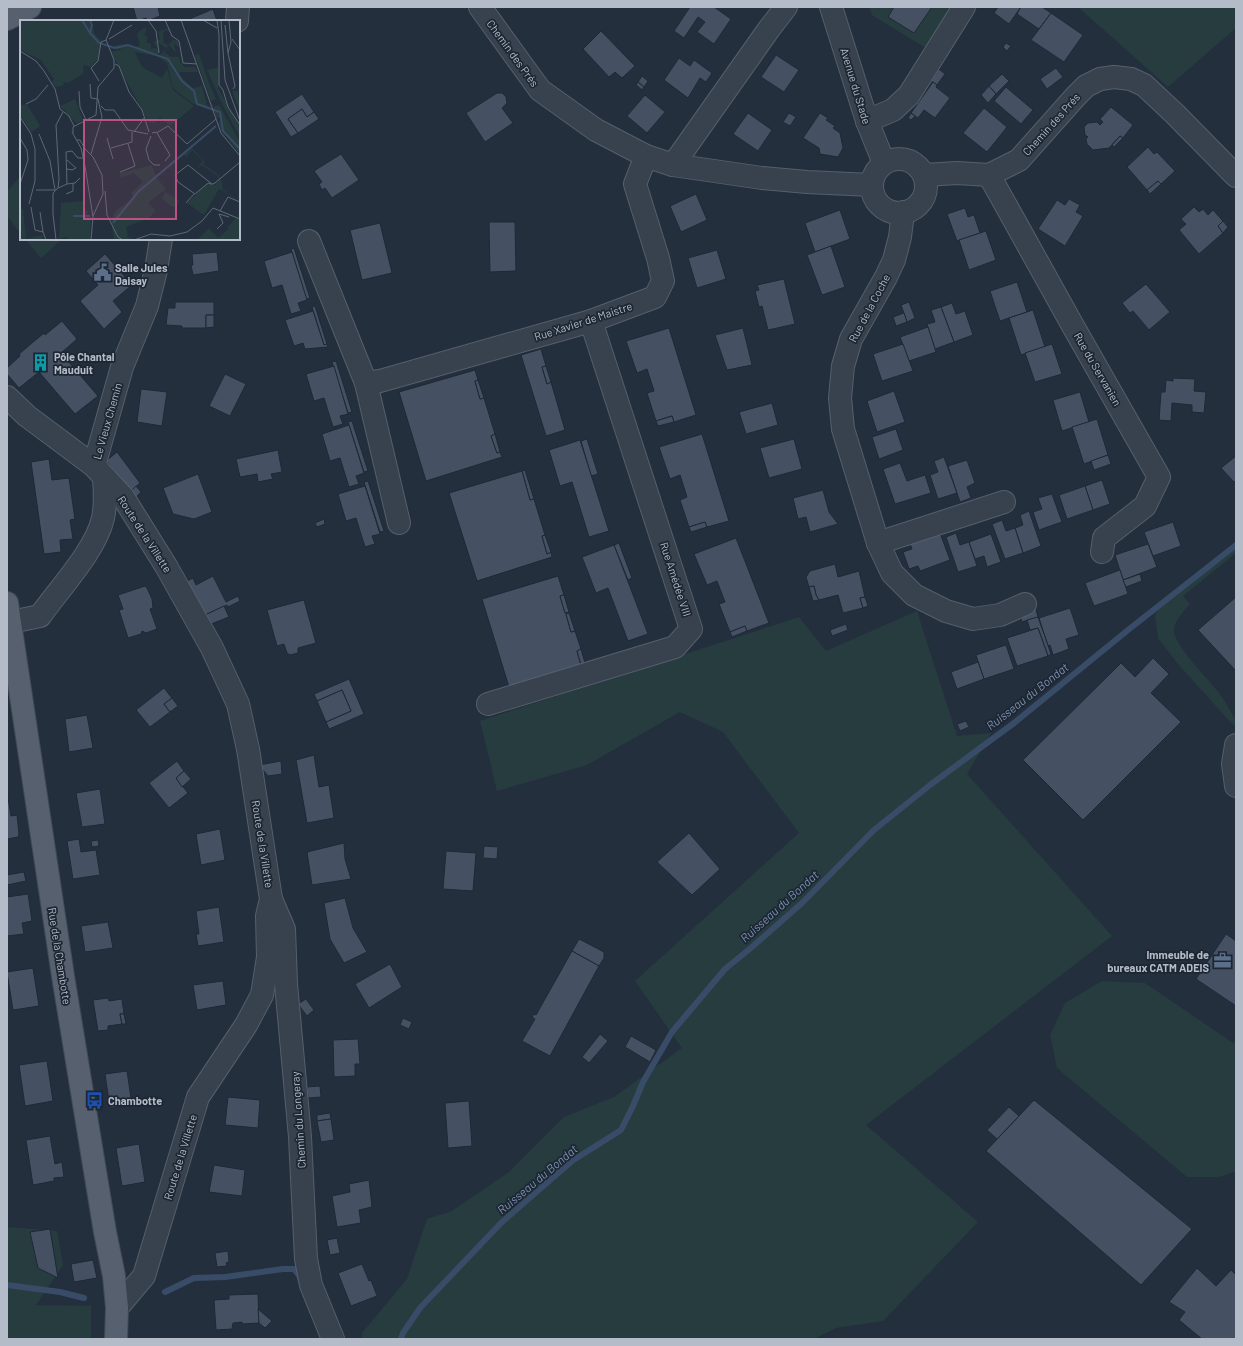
<svg xmlns="http://www.w3.org/2000/svg" width="1243" height="1346" font-family="Barlow,sans-serif">
<style>
.green{fill:#263c3f}
.lines{fill:none;stroke-linecap:round;stroke-linejoin:round}
.stream{stroke:#394c67;stroke-width:6}
.building{fill:#455162;stroke:#1f2835}
.minor-casing{stroke:#565f6c;stroke-width:24}
.major-casing{stroke:#414a57;stroke-width:24}
.minor{stroke:#38414e;stroke-width:22}
.major{stroke:#56606e;stroke-width:22}
.labels{text-anchor:middle;dominant-baseline:central;stroke-width:3.5;stroke-linejoin:round;paint-order:stroke}
.street-label{font-size:11px;fill:#b4bcc9;stroke:#1d2633}
.poi-label{font-size:11px;font-weight:bold;fill:#b4bcc9;stroke:#1d2633;text-anchor:start}
.water-label{font-size:12px;font-style:italic;fill:#7c92b1;stroke:#1d2633}
.inset-river{fill:none;stroke:#394c67;stroke-width:2}
.inset-road{fill:none;stroke:#5e6776;stroke-width:1}
.view{fill:#bd5182;fill-opacity:0.15;stroke:#bd5182;stroke-width:2}
.inset-edge{fill:none;stroke:#b4bcc9;stroke-width:2}
</style>
<rect width="100%" height="100%" fill="#242f3e"/>
<g class="green">
<path d="M869,7H978L942,58L872,15Z"/>
<path d="M1078,7H1236V28L1168,87Z"/>
<path d="M21,176V234L7,216V191Z"/>
<path d="M25,239H62L41,258Z"/>
<path d="M1236,542V553L1183,596L1190,604C1184,611 1174,621 1174,630C1174,647 1212,682 1222,697C1227,704 1231,713 1236,721L1234,726L1178,664L1158,638L1155,616L1160,604Z"/>
<path d="M917,611L957,736L991,733L967,774L1112,936L866,1125L978,1222L883,1321L836,1328L814,1339H362V1333L407,1279L427,1219L452,1211L509,1172L564,1117L614,1097L682,1048L635,981L799,833L723,732L680,712L587,765L497,791L480,721L799,617L826,651Z"/>
<path d="M1102,981L1145,983L1236,1045V1171L1220,1177H1187L1057,1068L1050,1035L1065,1003Z"/>
<path d="M7,1227L57,1231L63,1265L36,1305L91,1306V1339H7Z"/>
</g>
<g class="lines">
<g class="stream">
<path d="M7,1285L60,1292L84,1298"/>
<path d="M165,1292L194,1278L225,1277L283,1269H294L299,1275L301,1281"/>
<path d="M401,1339L403,1333L420,1308L501,1223L572,1161L621,1130L633,1106L643,1082L672,1032L725,969L752,947L802,903L874,830L930,785L1014,723L1128,630L1236,545"/>
</g>
</g>
<g class="building">
<path d="M133,7H158L160,16L147,21L146,18L137,21Z"/>
<path d="M690,7H714L731,19L714,44L697,32L705,22L698,17L684,38L674,31Z"/>
<path d="M894,7H932L914,33L888,17Z"/>
<path d="M998,7H1021L1009,24L994,13Z"/>
<path d="M1021,7H1042L1051,13L1039,29L1017,14Z"/>
<path d="M213,9L217,21H187V20Z"/>
<path d="M1051,13L1083,35L1064,62L1031,40Z"/>
<path d="M601,31L635,66L622,78L615,72L609,77L583,49Z"/>
<path d="M1006,43L1011,46L1007,51L1003,47Z"/>
<path d="M776,55L799,70L784,92L761,77Z"/>
<path d="M679,58L690,66L694,60L712,73L706,82L700,78L688,98L664,80Z"/>
<path d="M1056,68L1063,77L1047,89L1040,79Z"/>
<path d="M939,69L945,74L937,85L931,81Z"/>
<path d="M1002,74L1009,81L996,94L989,86Z"/>
<path d="M642,76L648,81L644,87L638,82Z"/>
<path d="M638,82L644,87L642,90L636,85Z"/>
<path d="M933,82L937,85L936,87L950,98L935,118L924,110L918,118L911,113Z"/>
<path d="M989,86L996,94L988,103L981,95Z"/>
<path d="M1006,87L1033,110L1021,124L994,101Z"/>
<path d="M497,93H502L506,97L507,103L502,108L513,123L485,142L466,113Z"/>
<path d="M302,94L314,112L307,117L302,109L288,119L298,133L291,137L275,112Z"/>
<path d="M645,95L665,112L647,133L627,116Z"/>
<path d="M1111,107L1133,125L1123,138L1120,136L1109,148L1093,150L1087,144L1086,139L1088,137L1085,135L1084,127L1088,123L1097,122L1100,125L1103,122L1100,119Z"/>
<path d="M984,108L1007,127L987,152L963,133Z"/>
<path d="M302,109L307,117L314,112L319,119L298,133L288,119Z"/>
<path d="M748,113L772,130L758,151L733,134Z"/>
<path d="M789,113L796,117L790,126L783,122Z"/>
<path d="M820,113L828,118L826,120L835,126L833,128L840,133L843,148L838,157L820,154L819,148L803,138Z"/>
<path d="M911,113L915,116L911,120L908,118Z"/>
<path d="M1120,136L1123,138L1114,147L1112,145Z"/>
<path d="M1148,147L1154,154L1157,152L1175,171L1161,184L1158,181L1147,190L1127,167Z"/>
<path d="M341,154L359,180L332,198L325,188L322,190L319,184L322,182L314,171Z"/>
<path d="M1158,181L1161,184L1150,194L1147,190Z"/>
<path d="M696,194L707,220L681,232L670,206Z"/>
<path d="M1069,199L1080,205L1076,212L1083,216L1065,246L1038,229L1057,200L1065,205Z"/>
<path d="M1194,207L1199,212L1203,209L1208,215L1213,210L1223,221L1218,226L1223,233L1199,254L1179,230L1186,224L1181,219Z"/>
<path d="M965,208L968,217L974,215L980,233L957,241L947,214Z"/>
<path d="M840,210L850,239L815,252L805,223Z"/>
<path d="M1223,221L1228,227L1223,233L1218,226Z"/>
<path d="M489,222H515L516,271L490,272Z"/>
<path d="M380,223L392,273L362,280L350,230Z"/>
<path d="M986,231L996,260L969,270L959,240Z"/>
<path d="M831,246L845,287L822,295L807,255Z"/>
<path d="M294,248L310,298L306,299L291,249Z"/>
<path d="M717,250L726,279L697,288L688,258Z"/>
<path d="M217,252L219,271L193,275L191,265H193L192,254Z"/>
<path d="M292,252L307,300L298,303L301,311L291,314L282,285L272,288L264,261Z"/>
<path d="M105,254L132,285L113,301L122,312L104,329L80,301L98,285L86,271Z"/>
<path d="M784,279L795,324L768,330L762,306L759,307L755,291L759,290L757,285Z"/>
<path d="M1017,282L1027,312L1000,321L990,291Z"/>
<path d="M1146,284L1170,312L1149,330L1133,311L1130,313L1122,303Z"/>
<path d="M175,302H214V315H206V328H182V326L166,325L168,308H175Z"/>
<path d="M909,302L915,318L907,322L901,305Z"/>
<path d="M952,303L956,314L965,311L973,335L954,342L941,307Z"/>
<path d="M315,306L327,344L324,345L312,307Z"/>
<path d="M941,307L954,342L935,349L927,324L935,322L931,310Z"/>
<path d="M1033,310L1045,347L1021,355L1009,318Z"/>
<path d="M313,311L324,345L327,344L328,347L305,349L303,343L294,346L285,320Z"/>
<path d="M904,313L907,322L896,326L893,317Z"/>
<path d="M206,315H214V327L206,328Z"/>
<path d="M62,321L77,339L61,353L98,396L75,414L39,372L19,388L7,374V368L20,356L19,354L44,333L45,335Z"/>
<path d="M928,327L936,352L909,361L900,337Z"/>
<path d="M669,328L696,415L674,422L672,416L656,421L647,393L654,391L647,369L637,373L626,341Z"/>
<path d="M743,328L752,365L727,370L715,335Z"/>
<path d="M903,344L913,371L882,381L873,354Z"/>
<path d="M1052,344L1062,374L1035,382L1025,353Z"/>
<path d="M541,349L546,366L542,367L547,384L551,382L565,430L546,436L521,355Z"/>
<path d="M336,361L352,412L348,413L332,362Z"/>
<path d="M334,366L348,414L340,416L343,424L333,427L324,398L314,401L306,374Z"/>
<path d="M546,366L551,382L547,384L542,367Z"/>
<path d="M475,370L478,380L475,381L480,399L484,398L495,434L491,436L497,453L500,452L502,457L426,481L399,392Z"/>
<path d="M225,374L246,384L230,416L209,406Z"/>
<path d="M1173,378L1195,379L1194,391L1206,392L1204,413L1192,412V405L1172,403L1171,421L1159,420L1161,392H1165L1166,380L1173,381Z"/>
<path d="M478,380L484,398L480,399L475,381Z"/>
<path d="M141,389L167,392L162,426L137,422Z"/>
<path d="M894,391L905,422L877,432L867,401Z"/>
<path d="M1080,392L1089,422L1062,431L1053,400Z"/>
<path d="M772,403L778,425L746,434L739,412Z"/>
<path d="M672,416L674,422L658,426L656,421Z"/>
<path d="M1097,419L1108,455L1084,464L1072,427Z"/>
<path d="M352,421L368,471L364,472L348,422Z"/>
<path d="M349,425L364,473L356,476L359,484L349,487L340,458L330,461L322,434Z"/>
<path d="M896,429L903,450L879,459L872,437Z"/>
<path d="M495,434L500,452L497,453L491,436Z"/>
<path d="M702,434L729,521L707,527L705,522L689,527L680,500L687,497L680,475L670,479L659,447Z"/>
<path d="M587,439L598,474L591,476L581,441Z"/>
<path d="M794,439L802,469L769,478L760,448Z"/>
<path d="M580,440L609,531L589,537L572,482L560,486L549,450Z"/>
<path d="M278,450L282,472L271,474L273,479L258,482L257,474L240,477L236,459Z"/>
<path d="M117,452L140,483L131,491L106,461Z"/>
<path d="M1108,455L1111,464L1094,470L1091,461Z"/>
<path d="M1236,456V481L1234,482L1221,468Z"/>
<path d="M944,457L957,493L938,499L930,475L938,472L934,461Z"/>
<path d="M49,459L52,480L69,478L75,519L70,520L73,539L60,540L61,552L44,554L31,462Z"/>
<path d="M967,460L975,483L967,487L971,498L960,502L948,466Z"/>
<path d="M900,463L907,481L925,475L931,493L895,504L883,469Z"/>
<path d="M525,470L534,499L530,500L522,471Z"/>
<path d="M522,471L530,500L534,499L545,535L542,536L547,554L551,552L552,557L477,581L449,493Z"/>
<path d="M198,474L212,512L194,519L173,514L163,488Z"/>
<path d="M1102,480L1110,504L1093,510L1085,486Z"/>
<path d="M368,481L384,531L380,532L364,482Z"/>
<path d="M136,486L141,492L136,497L131,491Z"/>
<path d="M365,486L380,534L372,536L375,544L365,547L356,518L346,521L338,494Z"/>
<path d="M1085,486L1093,510L1067,519L1059,495Z"/>
<path d="M823,490L829,512L838,524L810,532L806,517L798,519L793,498Z"/>
<path d="M1052,494L1062,522L1039,530L1033,512L1042,509L1038,498Z"/>
<path d="M1029,511L1041,546L1023,553L1015,528L1023,525L1020,515Z"/>
<path d="M324,519L325,524L317,527L315,523Z"/>
<path d="M1002,520L1006,531L1015,528L1023,553L1005,559L992,524Z"/>
<path d="M705,522L707,527L691,532L689,527Z"/>
<path d="M1173,522L1181,546L1153,556L1144,532Z"/>
<path d="M940,533L950,560L920,571L918,566L909,569L903,552L912,549L910,544Z"/>
<path d="M956,533L960,545L969,542L977,566L958,572L946,537Z"/>
<path d="M991,534L1001,562L987,567L984,556L975,559L969,542Z"/>
<path d="M545,535L551,552L547,554L542,536Z"/>
<path d="M736,538L769,623L747,631L745,626L730,632L719,604L725,602L717,581L707,585L694,554Z"/>
<path d="M619,543L632,578L628,580L614,545Z"/>
<path d="M1148,544L1157,567L1123,580L1115,555Z"/>
<path d="M614,545L648,634L628,641L608,588L596,593L582,557Z"/>
<path d="M835,564L838,577L859,571L865,597L860,598L863,608L843,613L838,595L819,600L816,595L814,586L809,587L806,577L810,571Z"/>
<path d="M1120,570L1128,594L1094,606L1085,583Z"/>
<path d="M1140,574L1142,581L1126,587L1123,580Z"/>
<path d="M213,576L226,602L238,596L240,601L228,607L227,605L205,615L185,582L193,578L196,585Z"/>
<path d="M558,576L564,595L560,596L565,613H569L566,614L571,632L575,631L581,649L577,651L581,665L509,687L482,599Z"/>
<path d="M145,586L147,588L152,599L153,608L150,609L157,629L146,633L142,631L141,634L128,638L119,610L123,609L118,595Z"/>
<path d="M814,586L816,595L819,600L813,601L809,587Z"/>
<path d="M564,595L569,612L565,613L560,596Z"/>
<path d="M865,597L868,606L863,608L860,598Z"/>
<path d="M1236,597V671L1198,630Z"/>
<path d="M304,600L316,643L298,648V653L290,655L287,653L284,644L277,646L267,610Z"/>
<path d="M224,606L229,617L211,624L205,615Z"/>
<path d="M1035,606L1038,617L1022,622L1019,612Z"/>
<path d="M1070,608L1079,635L1066,639L1069,649L1053,655L1050,645L1048,646L1039,618Z"/>
<path d="M569,613L575,631L571,632L566,614Z"/>
<path d="M1038,617L1051,654L1048,656L1038,628L1030,630L1027,620Z"/>
<path d="M846,624L848,630L832,636L830,630Z"/>
<path d="M745,626L747,631L732,637L730,632Z"/>
<path d="M1038,628L1048,656L1017,666L1007,638Z"/>
<path d="M1006,645L1014,669L984,679L976,655Z"/>
<path d="M581,649L585,663L581,665L577,651Z"/>
<path d="M1153,658L1169,674L1151,693L1181,722L1083,820L1023,760L1121,663L1135,677Z"/>
<path d="M978,662L984,679L957,689L951,672Z"/>
<path d="M349,679L364,714L329,729L326,722L351,711L342,690L317,701L314,694Z"/>
<path d="M164,688L172,698L164,704L170,712L150,727L136,710Z"/>
<path d="M342,690L351,711L326,722L317,701Z"/>
<path d="M172,698L178,706L170,712L164,704Z"/>
<path d="M87,715L93,748L69,752L65,719Z"/>
<path d="M966,721L969,727L960,731L957,724Z"/>
<path d="M314,755L319,787L329,785L334,818L307,823L296,760Z"/>
<path d="M177,761L184,771L176,778L188,793L169,808L149,783Z"/>
<path d="M281,761L282,774L268,776L259,765Z"/>
<path d="M184,771L191,779L182,787L176,778Z"/>
<path d="M100,789L105,824L82,827L76,793Z"/>
<path d="M7,792L11,816L17,815L19,834L18,837L7,839Z"/>
<path d="M220,829L225,860L201,865L196,834Z"/>
<path d="M689,833L720,869L692,895L657,862Z"/>
<path d="M79,839L81,852L96,850L100,875L73,879L67,841Z"/>
<path d="M98,840L99,846L92,847L91,841Z"/>
<path d="M344,843L345,859L351,879L312,885L307,852Z"/>
<path d="M484,846L498,847L497,859L483,858Z"/>
<path d="M446,851L476,853L473,891L443,889Z"/>
<path d="M24,872L26,881L7,885V875Z"/>
<path d="M28,894L32,921L22,923L24,934L7,936V897Z"/>
<path d="M345,898L353,928L367,952L344,963L330,939L324,903Z"/>
<path d="M219,907L224,942L198,946L196,934H199L196,911Z"/>
<path d="M108,922L113,948L85,952L81,926Z"/>
<path d="M1226,934L1236,941V1006L1196,979Z"/>
<path d="M579,939L604,952V958L599,966L572,951Z"/>
<path d="M572,951L599,966L550,1056L522,1041L535,1019L532,1017L534,1014L536,1015Z"/>
<path d="M390,964L402,987L369,1008L355,984Z"/>
<path d="M33,968L39,1006L13,1010L7,972Z"/>
<path d="M223,981L226,1005L197,1010L193,985Z"/>
<path d="M108,998L109,1001L122,999L124,1014H120L122,1024L108,1026V1030L98,1031L93,1000Z"/>
<path d="M306,999L314,1010L307,1016L298,1004Z"/>
<path d="M120,1014H124L126,1024H122Z"/>
<path d="M403,1018L412,1022L409,1029L400,1025Z"/>
<path d="M600,1034L608,1041L589,1063L582,1057Z"/>
<path d="M631,1036L656,1050L650,1062L625,1047Z"/>
<path d="M358,1039L360,1064H355V1076L334,1077L333,1040Z"/>
<path d="M47,1061L53,1101L25,1106L19,1065Z"/>
<path d="M127,1071L132,1105L110,1108L105,1074Z"/>
<path d="M320,1086L321,1097L308,1098L307,1087Z"/>
<path d="M228,1097L260,1100L258,1128L225,1125Z"/>
<path d="M1034,1100L1192,1229L1141,1285L986,1151Z"/>
<path d="M469,1101L472,1146L448,1148L445,1103Z"/>
<path d="M1009,1107L1019,1116L997,1139L987,1130Z"/>
<path d="M330,1113L331,1119L317,1121V1115Z"/>
<path d="M331,1119L334,1140L321,1142L317,1121Z"/>
<path d="M50,1136L55,1164L62,1162L64,1177L54,1178V1181L33,1185L26,1140Z"/>
<path d="M139,1144L145,1182L122,1186L116,1148Z"/>
<path d="M214,1165L245,1170L242,1196L209,1192Z"/>
<path d="M369,1180L372,1207L359,1210L361,1223L337,1227L332,1196L350,1192L349,1184Z"/>
<path d="M50,1229L58,1278L38,1268L30,1232Z"/>
<path d="M337,1238L340,1253L330,1255L327,1240Z"/>
<path d="M228,1251L229,1262L226,1263L227,1266L217,1267L215,1253Z"/>
<path d="M93,1260L97,1278L74,1282L71,1264Z"/>
<path d="M362,1264L369,1281L371,1280L377,1296L351,1306L338,1273Z"/>
<path d="M1197,1268L1216,1286L1231,1270L1236,1275V1339H1202L1179,1320L1185,1312L1169,1302Z"/>
<path d="M258,1294L259,1323L242,1324V1322L233,1323L232,1329L216,1330L214,1300L229,1299V1295Z"/>
<path d="M258,1309L272,1321L265,1328L259,1323Z"/>
</g>
<g class="lines">
<defs>
<g id="minor">
<path d="M480,7L540,90L596,130L646,156L673,165L762,178L807,182L872,185"/>
<path d="M831,7L867,121L884,163"/>
<path d="M237,21L238,7"/>
<path d="M867,121L893,110L909,95L964,7"/>
<circle cx="899" cy="186" r="27"/>
<path d="M673,165L769,29L786,7"/>
<path d="M924,175L957,173L989,175L1019,160L1076,96L1086,86L1100,79L1114,77L1131,79L1144,85L1175,114L1236,176"/>
<path d="M989,175L1073,326L1159,477L1145,506L1104,538L1102,552"/>
<path d="M903,212L900,237L894,260L886,277L851,339L843,366L840,398L843,429L878,543L892,573L914,595L946,611L973,619L1000,615L1025,604"/>
<path d="M309,241L366,383L399,523"/>
<path d="M366,383L380,381L591,321L655,297L663,281L658,258L635,184L646,156"/>
<path d="M7,397L27,416L94,466L123,497L166,566L212,648L238,704L248,749L271,899L267,916L268,957L262,995L246,1025L198,1097L144,1276L117,1308"/>
<path d="M94,466L122,367L147,306L156,270L161,239"/>
<path d="M878,543L1004,502"/>
<path d="M11,622L40,616C59,589 96,550 103,518C106,505 105,492 104,478"/>
<path d="M488,704L675,647L691,629L591,321"/>
<path d="M1236,745L1233,764L1236,786"/>
<path d="M271,899L284,929L286,984L300,1137L306,1259L311,1285L333,1339"/>
</g>
<g id="major">
<path d="M7,19L30,7"/>
<path d="M7,603L63,976L105,1232L114,1276L117,1308L116,1339"/>
</g>
</defs>
<use href="#minor" class="minor-casing"/>
<use href="#major" class="major-casing"/>
<use href="#minor" class="minor"/>
<use href="#major" class="major"/>
</g>
<defs>
<symbol id="civic-bare" viewBox="-9 -9 18 18"><path d="M-.6-6.5H3V-4.5H.6V-3L4-1V1h2V6H-6V1h2V-1L-.6-3ZM-1.2 2.5V6h2.4V2.5Z" fill="#5c6f8a" stroke="#1d2633" stroke-width="2.5" paint-order="stroke"/></symbol>
<symbol id="building-bare" viewBox="-9 -9 18 18"><path d="M-4-6H4V6H1V3H-1V6H-4ZM-2.5-4.3h1.7v1.8h-1.7ZM.8-4.3h1.7v1.8H.8ZM-2.5-1h1.7V.8h-1.7ZM.8-1h1.7V.8H.8Z" fill="#0f9aa8" stroke="#1d2633" stroke-width="2.5" paint-order="stroke"/></symbol>
<symbol id="office-bare" viewBox="-9 -9 18 18"><path d="M-6-3h4V-5.5h4V-3h4V5H-6ZM-1-4.5V-3h2v-1.5ZM-6 0V1H6V0Z" fill="#5c6f8a" stroke="#1d2633" stroke-width="2.5" paint-order="stroke"/></symbol>
<symbol id="bus-bare" viewBox="-9 -9 18 18"><path d="M-5-6H5V4H4V6H2V4H-2V6H-4V4H-5ZM-3.5-4V0h7V-4ZM-3.5 1.2v1.5H-2V1.2ZM2 1.2v1.5H3.5V1.2Z" fill="#1a4fb4" stroke="#1d2633" stroke-width="2.5" paint-order="stroke"/></symbol>
</defs>
<g fill-rule="evenodd">
<use href="#civic-bare" x="90" y="260" width="25" height="25"/>
<use href="#building-bare" x="28" y="350" width="25" height="25"/>
<use href="#office-bare" x="1210" y="948" width="25" height="25"/>
<use href="#bus-bare" x="82" y="1088" width="25" height="25"/>
</g>
<g class="labels">
<g class="street-label">
<text transform="translate(513 53) rotate(54)">Chemin des Prés</text>
<text transform="translate(856 86) rotate(73)">Avenue du Stade</text>
<text transform="translate(1051 124) rotate(-48)">Chemin des Prés</text>
<text transform="translate(869 308) rotate(-62)">Rue de la Coche</text>
<text transform="translate(583 321) rotate(-18)">Rue Xavier de Maistre</text>
<text transform="translate(1098 369) rotate(60)">Rue du Servanien</text>
<text transform="translate(107 421) rotate(-74)">Le Vieux Chemin</text>
<text transform="translate(145 534) rotate(57)">Route de la Villette</text>
<text transform="translate(676 579) rotate(72)">Rue Amédée VIII</text>
<text transform="translate(263 844) rotate(81)">Route de la Villette</text>
<text transform="translate(60 956) rotate(81)">Rue de la Chambotte</text>
<text transform="translate(298 1120) rotate(-94)">Chemin du Longeray</text>
<text transform="translate(180 1157) rotate(-73)">Route de la Villette</text>
</g>
<g class="poi-label">
<text x="115" y="267">Salle Jules<tspan x="115" dy="13">Daisay</tspan></text>
<text x="54" y="356">Pôle Chantal<tspan x="54" dy="13">Mauduit</tspan></text>
<text x="1209" y="954" text-anchor="end">Immeuble de<tspan x="1209" dy="13">bureaux CATM ADEIS</tspan></text>
<text x="108" y="1100">Chambotte</text>
</g>
<g class="water-label">
<text transform="translate(1027 696) rotate(-38)">Ruisseau du Bondat</text>
<text transform="translate(779 906) rotate(-42)">Ruisseau du Bondat</text>
<text transform="translate(537 1179) rotate(-40)">Ruisseau du Bondat</text>
</g>
</g>
<g transform="translate(20 20)">
<rect width="220" height="220" fill="#242f3e"/>
<path d="M0,0H72L74,13L81,21L77,41L70,47L63,45L64,53L48,63L43,62L44,65L36,67L32,62L34,59L21,40L0,30ZM123,8H126V13L123,14L128,17L126,22L131,24V29L136,28L139,32L136,36L115,32L122,47L142,58L147,49L153,70L174,86L150,106L140,97L134,104L128,101L91,32L104,29H90L96,25L106,24L114,28L120,25L117,14ZM148,9L150,12L146,10L143,13L144,23L148,25L153,20L158,21L159,27L154,24L156,33L149,25L144,32L151,37H159L160,42L165,47H175L178,52H159L160,56L173,68L182,66L188,89L172,83L153,68L147,43L139,37L146,28L139,23L136,27L134,22L140,19L138,11ZM179,34L188,61L196,79L191,81L175,35ZM198,47V68L220,107V117L204,88L187,50ZM212,71H218L220,92L217,84ZM0,78L1,85L7,84L20,106L11,112L0,95ZM55,79L63,100L57,104L40,86ZM199,85L220,122V134L201,110L198,103L201,99L196,97L193,87ZM172,128L185,142L183,144L196,153L201,158L195,162L199,157L182,145L175,150L183,141L172,130L166,137L164,135L161,137L168,144L160,137L151,146L155,154L150,147V145ZM132,145L135,154H137L136,157L146,169L128,183L136,190L129,198L106,207L108,217L116,220H94L91,199L96,190L114,178L111,173L123,162L114,153L101,158L99,153ZM201,159L203,170L220,181L199,169L184,195L167,183L187,164L195,165ZM145,172L159,180L157,186L152,187L142,179ZM63,181V190L68,191L67,196L71,197L70,220H48L47,217L39,219L41,183ZM0,189H3L6,219L22,215L23,220H0ZM216,198L220,200V220H177L189,208L198,218L209,209L207,208Z" fill="#263c3f"/>
<path class="inset-river" d="M62,0L70,13M70,0L72,5L70,13L79,23L95,28L108,25L148,39L162,61L174,71L177,84L200,92L203,111L220,129M53,196H70M93,203L118,172L196,106"/>
<path class="inset-road" d="M128,0L136,11L139,33M145,0L152,16L159,21L163,43L177,44M161,0L201,113L220,136M183,0L197,8M197,0L199,15V65L203,70M201,0L205,60L220,101M209,0L211,22L208,33L215,66L213,69M205,5L208,33M89,19L112,5M212,19L220,30M0,31L16,41L24,51L35,69L40,89L49,96L54,106M95,44L99,46L109,72L122,90L129,112M79,61L71,48L78,41L81,22L86,20M70,64L71,78L78,79L82,97L71,134M203,70L208,87L220,105M59,71L60,87L66,100M6,84L16,79L28,65M81,86L85,90H94L108,110L128,114M0,97L11,114L15,129V161L9,184M52,112L61,128L65,146L73,197L71,220M114,112L124,98M53,113V107L76,95L78,67L94,48V40L86,20L94,0M132,113L138,112L148,106L167,124L196,99M137,113L150,135L145,141M131,116L126,129L129,140L134,145H140M0,118L7,130L8,140L0,164M87,118L93,139M57,120H60L65,129L73,137L82,155L83,174L73,196M91,128L112,122V112M47,149L52,150L56,148L47,140M100,152L115,146L108,124M47,164L55,163L60,158M192,164L168,145L155,155L158,162L175,174L187,164L189,163L190,164H193L195,163L220,142M38,168L47,164L46,132L52,131L58,138H63M16,170H35L30,141L19,114M85,171L87,195L98,217L103,220M46,174L53,171V163M166,183L174,174M11,187L15,210L23,212L26,220M200,191L208,177L220,182M20,192L23,212M197,209L203,203L199,194L209,197M36,220L33,194V173L38,168L39,159L36,105L43,92M114,220L131,214L150,216L167,212L182,201L193,188L220,199"/>
<path class="view" d="M64,100H156V199H64Z"/>
<rect width="220" height="220" class="inset-edge"/>
</g>
<rect width="1243" height="1346" fill="none" stroke="#b4bcc9" stroke-width="16"/>
</svg>
